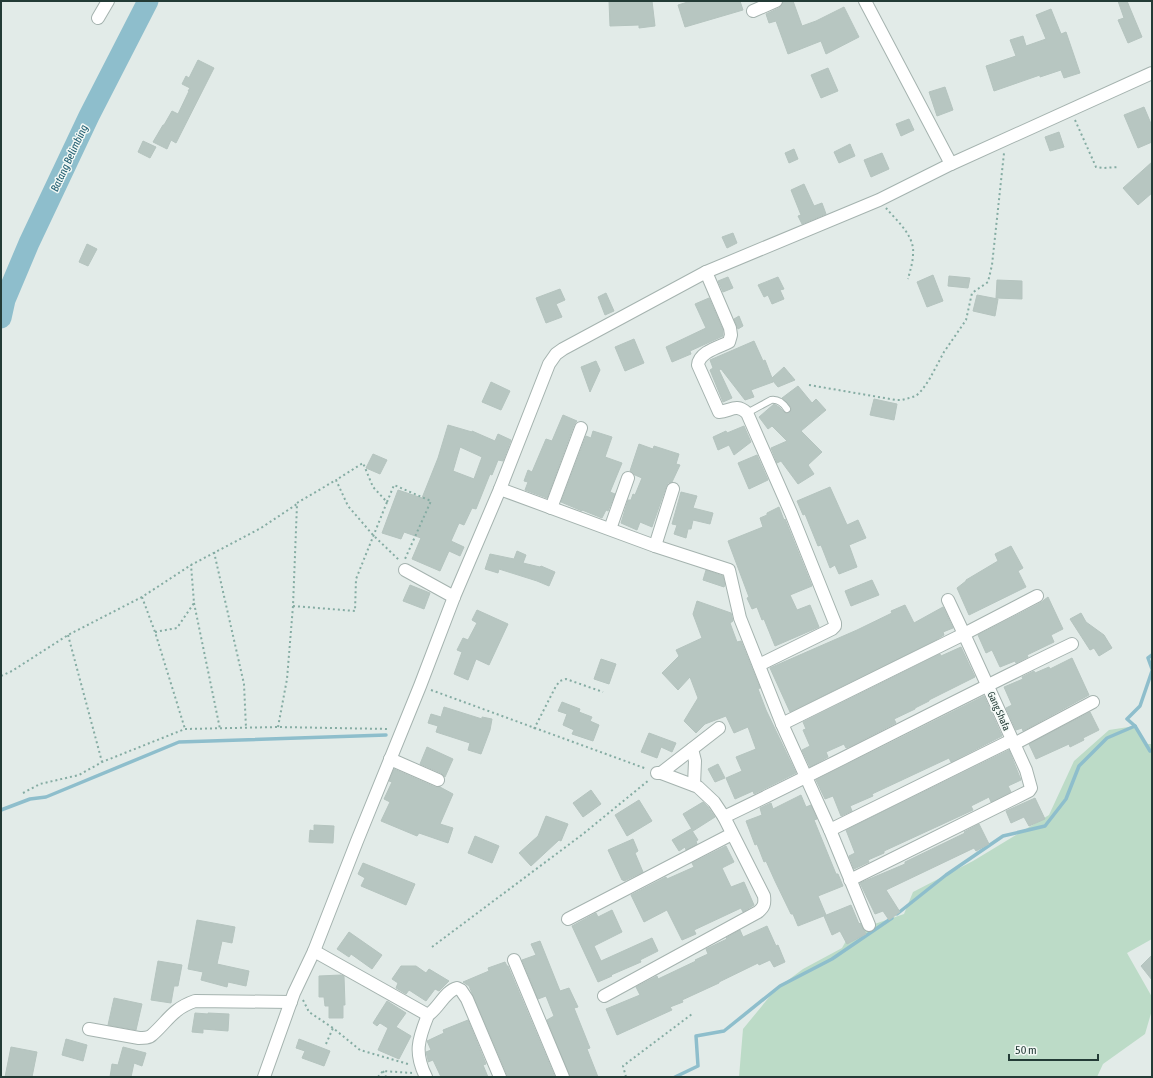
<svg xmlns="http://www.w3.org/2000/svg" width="1153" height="1078" font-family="'Asap Condensed',sans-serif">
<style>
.green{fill:#bcdbc7}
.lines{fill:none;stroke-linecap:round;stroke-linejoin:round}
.stream{stroke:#8ebecc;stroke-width:3.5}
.river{stroke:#8ebecc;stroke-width:21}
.building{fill:#b7c6c1;stroke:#b5c4bf;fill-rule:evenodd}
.lane-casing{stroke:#a5b3af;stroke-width:8}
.street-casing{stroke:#a5b3af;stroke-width:14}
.path{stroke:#85aca3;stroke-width:2;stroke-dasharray:2 3;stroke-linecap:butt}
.lane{stroke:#fff;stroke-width:6}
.street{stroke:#fff;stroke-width:12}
.labels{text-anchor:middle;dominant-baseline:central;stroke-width:3;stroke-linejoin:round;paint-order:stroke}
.street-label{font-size:10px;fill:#233b36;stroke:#f2f8f5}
.water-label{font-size:11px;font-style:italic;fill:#225f72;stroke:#f2f8f5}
</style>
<rect width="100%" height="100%" fill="#e2ebe8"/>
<path class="green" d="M1135,726L1147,744H1152V939L1127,953L1152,997V1010L1145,1034L1103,1064L1097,1077H739L743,1029L775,990L803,969L842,948L851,932L904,914L913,892L973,861L1049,815L1074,761L1109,730Z"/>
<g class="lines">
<g class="stream">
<path d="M1152,655L1148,658L1152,669"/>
<path d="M1135,726L1150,751H1152"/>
<path d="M1,810L30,799L46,797L179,742L386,735"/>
<path d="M897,914L946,875L1003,836L1045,826L1066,799L1079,766L1107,738L1135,726L1127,719L1140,706L1152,671"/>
<path d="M675,1077L698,1066L696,1036L724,1031L780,986L832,959L892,918"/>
</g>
<path class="river" d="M1,318L5,300L29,243L89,116L148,1"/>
</g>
<g class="building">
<path d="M609,1H652L655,26L639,28V25L610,26Z"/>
<path d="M691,1H740L743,10L685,27L678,5Z"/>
<path d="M783,1H793L802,26L816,21L844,7L859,37L826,54L821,41L788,54L776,21L769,23L766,14L779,8L782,5Z"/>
<path d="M1118,1H1127L1142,37L1128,43L1118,20L1124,18Z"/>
<path d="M1051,9L1061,34L1066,32L1080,73L1064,78L1061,70L1040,77V75L994,91L986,66L1016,56L1010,40L1023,36L1026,46L1046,39L1036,15Z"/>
<path d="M198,60L214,68L176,143L171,140L167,149L153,142L163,125H164L172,111L178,114L189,91H188L190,88L182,84L186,76L189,78Z"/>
<path d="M828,68L838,91L821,98L811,75Z"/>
<path d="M945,87L953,110L937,116L929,92Z"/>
<path d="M1144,107L1152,126V142L1138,148L1124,115Z"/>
<path d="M909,119L914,130L901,136L896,124Z"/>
<path d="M1059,132L1064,147L1050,151L1045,137Z"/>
<path d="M143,141L156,147L150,158L138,152Z"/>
<path d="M850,144L855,156L839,163L834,152Z"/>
<path d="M794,149L798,159L789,163L785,153Z"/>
<path d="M882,153L889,169L871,177L864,160Z"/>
<path d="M1152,162V193L1138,205L1123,188Z"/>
<path d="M804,184L814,206L822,203L826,214L802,224L798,216L801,215L791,190Z"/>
<path d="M733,233L737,243L727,248L722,237Z"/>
<path d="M87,244L97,249L88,266L79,262Z"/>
<path d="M933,275L943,301L927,307L917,282Z"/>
<path d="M949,276L970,278L968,288L948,286Z"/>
<path d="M728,277L733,288L723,292L718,281Z"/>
<path d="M778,277L784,289L780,290L784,299L772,304L768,295L764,297L758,285Z"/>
<path d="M997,280L1022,281V299L996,298Z"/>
<path d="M560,289L565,300L556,304L562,317L546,323L536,298Z"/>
<path d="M606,293L614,311L605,315L598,297Z"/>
<path d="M977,295L998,299L995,316L973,311Z"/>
<path d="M709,298L723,330V336L690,351L691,354L672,362L666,347L706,328L695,304Z"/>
<path d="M739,316L743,326L738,329L734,319Z"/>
<path d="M634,339L644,363L625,371L615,347Z"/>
<path d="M754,341L763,361L765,360L772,378L784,367L795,380L778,387L773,381V382L751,390L754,397L745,400L721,369L719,370L732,398L723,402L710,370L713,368L710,360Z"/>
<path d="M596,361L600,370L590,392L581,367Z"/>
<path d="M491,382L510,391L501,410L482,402Z"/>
<path d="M798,386L812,403L816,399L826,410L801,431L822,452L808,465L814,474L798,484L781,461L777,463L771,448L787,441L772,426L768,429L759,417L774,404L779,407L785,413L790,412L791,407L782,398Z"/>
<path d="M874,399L897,404L894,420L870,415Z"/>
<path d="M563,415L577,421L574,425L547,498L525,490L528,482L524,481L528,470L532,472L546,439L552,441Z"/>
<path d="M448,425L472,432V431L495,441L498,434L511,440L503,461L498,460L492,475L490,474L476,509L472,508L464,525L459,523L451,541L464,547L460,556L449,551L440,571L412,559L421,538L404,532L401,539L382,533L398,490L422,498L438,458ZM460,447L482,457L474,479L453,471Z"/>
<path d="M744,426L751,442L734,455L729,445L718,450L713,437L726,431L727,433Z"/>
<path d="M593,431L612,437L605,457L622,463L610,492L615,494L608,511L606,510L602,518L582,510V511L561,502L586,436L591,438Z"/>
<path d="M639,444L653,449L654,446L679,454L676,464L680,465L672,482L668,483L666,487L652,527L640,522L637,530L621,523L628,500H631L633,494L635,495L642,478L635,475L630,471Z"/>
<path d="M373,454L387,460L380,474L366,468Z"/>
<path d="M757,455L768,480L749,489L738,463Z"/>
<path d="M830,487L847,525L858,520L866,538L849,545L857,567L839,574L835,565L830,568L821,545L818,546L805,514L803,515L797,501Z"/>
<path d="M681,492L697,496L693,508L713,513L710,524L693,520L691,529H688L686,538L674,534L677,525L672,524Z"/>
<path d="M779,507L784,520L785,519L812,586L790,595L797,610L810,605L819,627L775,646L764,619L762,620L757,607L752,609L747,598L749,597L728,541L763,527L760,518L767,515V513Z"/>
<path d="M1011,546L1023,568L1018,571L1026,587L969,615L957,588L966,581V580L998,561L995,554Z"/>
<path d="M517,551L526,555L523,563L540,567L541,566L555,572L549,586L537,581L499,569L498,573L485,569L490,554L514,559Z"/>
<path d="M706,570L723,576L725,585L724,587L703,580Z"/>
<path d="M872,580L879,595L851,606L845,591Z"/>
<path d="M410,585L430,593L424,609L403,601Z"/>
<path d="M1048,597L1063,629L1051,635L1054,642L1027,655L1028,657L1016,663L1015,661L1000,667L992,650L986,653L978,635L1040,603Z"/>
<path d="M697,601L731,613L733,621L730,623L737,642L741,641L760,688L758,689L766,710L796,773L754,794L753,791L735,799L726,778L742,771L736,757L756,749L748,727L734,733L726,716L705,724L696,733L684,721L698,698L690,677L678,690L662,673L679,656L676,650L702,638L693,614Z"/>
<path d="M905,605L914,623L943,607L953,628L943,632L944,635L934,641L790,712L770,668L857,630L892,613L891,611Z"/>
<path d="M477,610L508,624L489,665L476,659L468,680L454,674L462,652L457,650L463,638L468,640L477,623L472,620Z"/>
<path d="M1081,613L1086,622L1104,635L1112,648L1099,656L1094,648L1090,650L1070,619Z"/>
<path d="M961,647L975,677L929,700V701L915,708V709L894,719L896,723L851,746L846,748L844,744L826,752L828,757L810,767L802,750L810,746L803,730L806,729L803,722L940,654L941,656Z"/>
<path d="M1072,658L1089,695L1023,731L1022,728L1016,730L1006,708L1012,705L1004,687L1023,679L1022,677L1034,671L1035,673L1049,667L1050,669Z"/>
<path d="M601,659L616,664L609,684L594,679Z"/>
<path d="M984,696L1002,736L951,762L949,758L872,794L873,796L850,806L852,811L841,816L833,796L825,799L816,780Z"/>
<path d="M562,702L580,709L579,712L592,717L590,721L599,725L593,741L572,734L574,730L563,725L567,714L558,711Z"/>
<path d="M444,707L482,719V717L492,719L490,730L481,754L468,750L470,743L436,732L438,726L428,723L431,714L441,717Z"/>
<path d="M1090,712L1099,730L1083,738L1084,740L1070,747L1069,744L1036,759L1029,744Z"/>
<path d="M649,733L676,743L672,752L661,747L657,758L641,752Z"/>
<path d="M427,747L453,759L445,777L441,773L420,764Z"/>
<path d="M1009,750L1021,780L1008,786L1011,792L991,802L989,797L971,806L973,810L884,851V853L868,860L869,862L854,869L849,856L855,853L846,830Z"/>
<path d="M718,764L725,778L715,782L708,769Z"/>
<path d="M394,769L435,787H440L453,794L440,824L453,828L448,843L419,833L417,836L381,821L390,802L384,799L392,782L389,781Z"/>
<path d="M591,790L601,804L583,817L573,803Z"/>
<path d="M801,795L806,807L811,805L817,819L814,820L836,874H838L843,886L818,896L826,915L798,926L793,914H791L775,881L766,861L764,862L757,844L755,845L746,821L762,815L760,808L771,803L773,809Z"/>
<path d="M1035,798L1045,819L1029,826L1024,817L1011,823L1006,811Z"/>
<path d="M639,800L652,821L627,836L615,815Z"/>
<path d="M703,802L708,807L715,817L693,831L683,814Z"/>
<path d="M546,816L568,824L561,841L559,840L531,866L519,853L538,836Z"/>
<path d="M979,824L989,844L976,851L974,848L886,890L900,912L889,920L883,911L875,914L860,883L905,864V862L965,833L964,832Z"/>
<path d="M314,825L334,826L333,843L309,842L310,830L314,831Z"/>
<path d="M691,829L698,840L696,841L697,844L686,850L685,847L679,851L672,840Z"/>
<path d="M475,836L499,846L492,863L468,853Z"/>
<path d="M633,839L638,851L635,853L643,872L624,881L623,880H622L608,850Z"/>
<path d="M726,846L734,862L722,868L731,887L744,882L754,905L743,912L741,908L694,930L696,934L682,940L667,910L644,922L631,895L666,877L667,879L694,867L692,863Z"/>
<path d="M363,863L415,884L406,905L361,886L365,878L358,874Z"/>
<path d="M851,905L859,924L860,923L866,934L847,944L840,931L832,935L824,916Z"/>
<path d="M612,910L622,932L594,946L601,961L652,938L658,951L640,960L641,962L611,975L612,976L598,982L572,926L596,913L598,917Z"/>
<path d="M197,920L235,927L232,943L222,941L217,964L249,971L246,986L228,982L227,987L201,980L203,972L188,969Z"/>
<path d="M767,926L776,946L778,945L785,962L774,967L770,960L759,965L758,963L719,982V983L682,1000L683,1002L670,1007L672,1010L617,1035L606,1009L640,995L636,987L657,976L658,979L696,961L695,960L708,954L706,949L727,939L726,938L740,930L743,937Z"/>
<path d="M349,932L382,955L372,969L351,954L349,957L337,949Z"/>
<path d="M540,941L560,991L569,988L578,1007L574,1008L590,1048L587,1049L598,1077H570L547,1020L554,1016L546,996L538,999L522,960L536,955L531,944Z"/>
<path d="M1152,955V980L1141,966Z"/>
<path d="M158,961L182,965L178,986H174L171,1003L151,1000Z"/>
<path d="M505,962L507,966H508L555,1077H508L469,986L463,982L489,971L488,968Z"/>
<path d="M401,966H416L426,973L429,969L449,981L439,991L435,989L426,1001L409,990L406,994L396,988L398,983L392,979Z"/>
<path d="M341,975L344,976L345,1005H343V1018H329V1006H325L324,997H319V976Z"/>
<path d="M114,998L142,1004L136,1030L108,1025Z"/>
<path d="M387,1001L406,1013L396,1027L411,1036L399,1059L378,1050L388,1028L380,1023L377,1026L373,1023Z"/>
<path d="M195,1013L208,1014V1013L229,1014L228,1031L203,1029V1033L192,1032Z"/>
<path d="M468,1020L486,1064L483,1065L488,1077H441L433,1060L428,1062V1060L426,1052L431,1050L427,1041L444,1033L443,1030Z"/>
<path d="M66,1039L87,1045L83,1061L62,1055Z"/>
<path d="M299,1039L330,1051L324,1066L302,1058L305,1051L296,1048Z"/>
<path d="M11,1047L37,1052L32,1077H5Z"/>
<path d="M123,1047L146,1053L142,1066L134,1063L131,1077H110L112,1064L118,1065Z"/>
</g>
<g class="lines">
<defs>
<path id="lane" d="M747,413L771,400C778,399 783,403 787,409"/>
<g id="street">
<path d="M865,1L951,164"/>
<path d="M753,11L776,1"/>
<path d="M98,18L108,1"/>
<path d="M706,272L730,328L731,335L729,342C719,347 699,352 698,365L719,412C731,411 736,403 747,413L791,513L835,623V626L832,629L759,665"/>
<path d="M500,489L655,546L729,570L740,618L782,724L830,830L869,925"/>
<path d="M551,508L581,428"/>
<path d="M610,529L628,478"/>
<path d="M655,546L673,489"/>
<path d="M405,570L454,597"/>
<path d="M948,600L964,634L1037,596"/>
<path d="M782,724L964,634L1026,770L1031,788L1029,791L850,880"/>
<path d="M1014,744L1093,702"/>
<path d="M692,749L695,761L694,785"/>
<path d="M390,759L438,780"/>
<path d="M661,773L719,728"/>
<path d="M724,817C841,761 955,700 1072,644"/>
<path d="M830,830L1012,740"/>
<path d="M568,919L732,834"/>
<path d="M314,951L428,1015C439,1008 445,991 457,988L461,990L467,999L500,1077"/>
<path d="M514,960L563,1077"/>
<path d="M604,996L758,912C764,907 765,904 764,896L724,817L714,802L698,787L661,773H657"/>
<path d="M89,1029L139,1038C144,1038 149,1038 152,1035C168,1021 172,1009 195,1001L291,1002"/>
<path d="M264,1077L294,993L314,951L357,841L420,686L454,597L500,489L549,364L556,354L563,349L706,272L879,200L951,164L1152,73"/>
<path d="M426,1077C414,1053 418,1040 428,1015"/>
</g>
</defs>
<use href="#lane" class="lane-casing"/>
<use href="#street" class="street-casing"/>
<g class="path">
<path d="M1075,120L1096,167L1103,168L1119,167"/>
<path d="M886,208C897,221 915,236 913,254C913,262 910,271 908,279"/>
<path d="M809,385L896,400H902L916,396L922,390L929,380L944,352L966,320L972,293L988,282L992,265L1004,153"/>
<path d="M387,502L394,485L431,501L405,559"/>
<path d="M297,503L336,480L348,506L373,535L399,560"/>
<path d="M214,552L244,684L246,728"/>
<path d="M142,597L155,632L185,729"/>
<path d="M194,603L220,729"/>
<path d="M293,606L355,611L356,579L387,502L373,487L363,463L336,480"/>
<path d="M155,632L177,628L194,603L191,565"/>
<path d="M68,635L102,762"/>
<path d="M1,676L12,671L68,635L142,597L191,565L261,528L297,504L293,606L287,679L278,727"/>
<path d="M431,690L647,769"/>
<path d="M534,729L556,686L560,681L566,679L603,692"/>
<path d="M23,793L40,784L79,775L102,762L185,729L278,727L389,729"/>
<path d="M432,947L583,834L649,780"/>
<path d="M303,1000L309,1012L333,1028L360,1050L408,1064"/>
<path d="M326,1044L333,1028"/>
<path d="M383,1071L386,1077"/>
<path d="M378,1077L383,1071L412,1073"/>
<path d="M626,1077L623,1066L692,1014"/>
</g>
<use href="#lane" class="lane"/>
<use href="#street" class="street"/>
</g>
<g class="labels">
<g class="street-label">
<text transform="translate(999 711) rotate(66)">Gang Shafa</text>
</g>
<g class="water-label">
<text transform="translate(69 158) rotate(-65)">Batang Belimbing</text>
</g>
</g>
<rect width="1153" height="1078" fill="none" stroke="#233b36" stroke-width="4"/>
<path d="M1009 1054v6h89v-6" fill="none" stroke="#233b36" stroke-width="2"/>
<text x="1015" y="1054" font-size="12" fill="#233b36" stroke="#f2f8f5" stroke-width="3" paint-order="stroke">50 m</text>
</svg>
